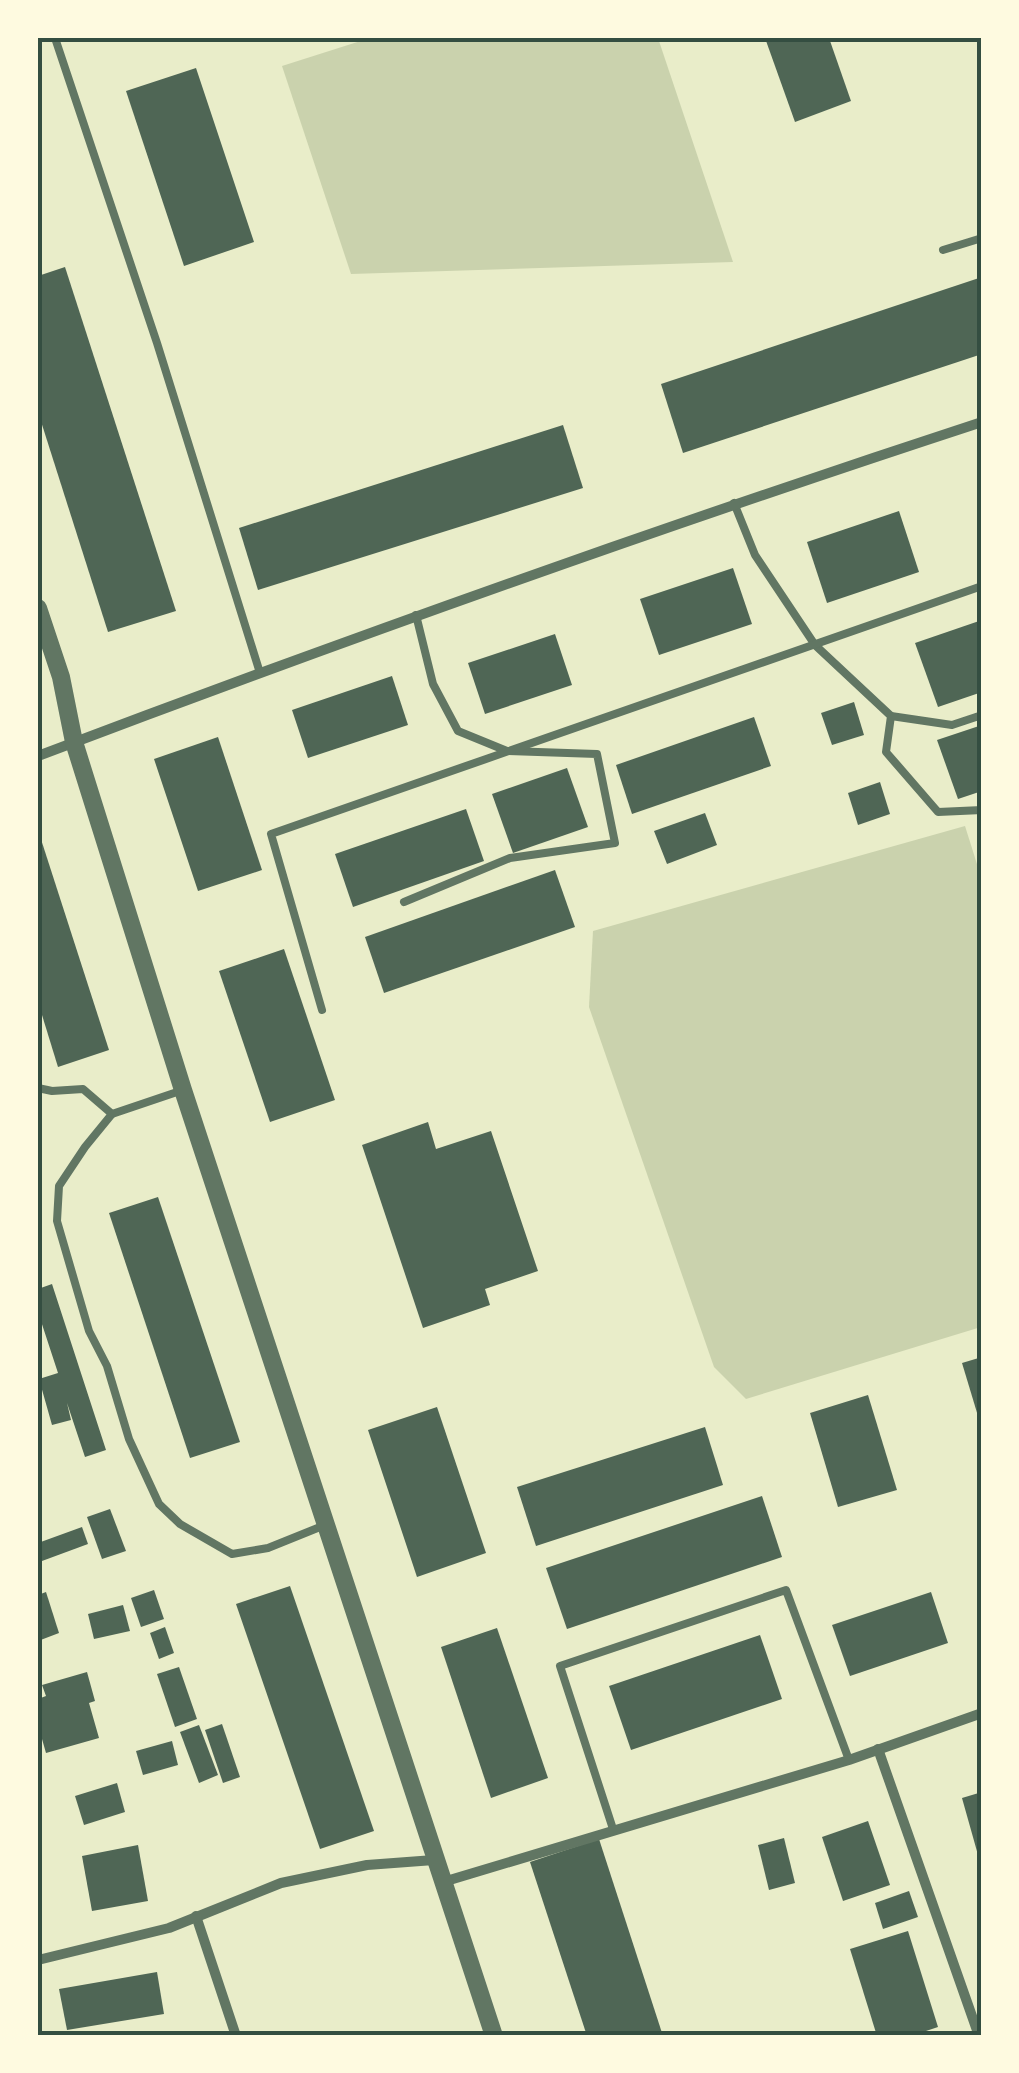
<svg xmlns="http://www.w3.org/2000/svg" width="1019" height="2073" font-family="Ubuntu,sans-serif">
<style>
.green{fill:#cad2ad}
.building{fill:#4f6655}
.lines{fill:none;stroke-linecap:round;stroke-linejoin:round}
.service{stroke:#617663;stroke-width:8}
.minor{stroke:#617663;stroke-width:10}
.tertiary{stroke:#617663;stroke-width:18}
.neatline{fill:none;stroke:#344e41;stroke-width:4}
</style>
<rect width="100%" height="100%" fill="#e9edc9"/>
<g class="green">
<path d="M370,38H658L733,262L351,274L282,66Z"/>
<path d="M965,826L982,880L981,1327L746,1399L714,1367L589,1007L593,931Z"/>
</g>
<g class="building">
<path d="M765,38H829L851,101L795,122Z"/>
<path d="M196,68L254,242L184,266L126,91Z"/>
<path d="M65,267L176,611L108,632L38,412V276Z"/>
<path d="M982,277V354L683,453L661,384Z"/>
<path d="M563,425L583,488L258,590L239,528Z"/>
<path d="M899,511L919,572L827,603L807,542Z"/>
<path d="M733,568L752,624L659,655L640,599Z"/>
<path d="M982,620V692L938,707L915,643Z"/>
<path d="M555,634L572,685L485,714L468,663Z"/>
<path d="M392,676L408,725L308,758L292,710Z"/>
<path d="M854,702L864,735L832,745L821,713Z"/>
<path d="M754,717L771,766L632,814L616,765Z"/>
<path d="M982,725V791L958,799L937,740Z"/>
<path d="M218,737L262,870L198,891L154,759Z"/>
<path d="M567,768L588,827L513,853L492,794Z"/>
<path d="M880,782L890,814L858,825L848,793Z"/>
<path d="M466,809L484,861L353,907L335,854Z"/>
<path d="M705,813L717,845L667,864L654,831Z"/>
<path d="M38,830L109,1050L58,1067L38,1002Z"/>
<path d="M555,870L575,927L384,993L365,937Z"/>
<path d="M284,949L335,1100L270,1122L219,971Z"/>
<path d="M428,1122L436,1149L491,1131L538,1271L485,1289L490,1305L423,1328L362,1145Z"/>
<path d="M158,1197L240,1442L190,1458L109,1213Z"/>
<path d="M52,1284L106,1450L85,1457L67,1403L71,1420L52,1425L39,1379L58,1373L38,1312V1289Z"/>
<path d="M982,1357V1426H981L962,1363Z"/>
<path d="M868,1395L897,1490L838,1507L810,1413Z"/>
<path d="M437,1407L486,1553L417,1577L368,1430Z"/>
<path d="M705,1427L723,1485L536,1546L517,1487Z"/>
<path d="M762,1496L782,1557L567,1629L546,1568Z"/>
<path d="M110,1509L126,1551L102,1559L87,1517Z"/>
<path d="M82,1527L88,1544L42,1561L38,1543Z"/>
<path d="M290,1586L374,1831L320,1849L236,1604Z"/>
<path d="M154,1590L164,1619L141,1627L131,1598Z"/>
<path d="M46,1592L59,1633L38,1641V1595Z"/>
<path d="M931,1592L948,1643L850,1676L832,1625Z"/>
<path d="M123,1605L130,1631L94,1639L88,1614Z"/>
<path d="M165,1627L174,1653L159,1659L150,1633Z"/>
<path d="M497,1628L548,1778L491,1798L441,1647Z"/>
<path d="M760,1635L782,1699L631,1750L609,1686Z"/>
<path d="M179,1667L197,1719L175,1727L157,1674Z"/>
<path d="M87,1672L95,1701L89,1703L99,1738L46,1753L38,1725V1699L46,1696L42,1685Z"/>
<path d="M222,1724L240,1777L223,1783L205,1730Z"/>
<path d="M199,1725L218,1775L199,1783L180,1732Z"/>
<path d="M172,1741L178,1765L143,1775L136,1751Z"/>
<path d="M117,1783L125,1812L84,1825L75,1796Z"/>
<path d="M982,1792V1853L978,1855L962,1798Z"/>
<path d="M868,1821L890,1885L843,1901L822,1837Z"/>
<path d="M784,1838L795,1883L769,1890L758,1845Z"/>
<path d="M599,1839L663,2036H587L530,1862Z"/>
<path d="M138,1845L148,1901L92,1911L82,1856Z"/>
<path d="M909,1891L918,1917L883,1929L875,1903Z"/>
<path d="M908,1931L938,2027L911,2036H877L850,1949Z"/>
<path d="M157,1972L164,2014L67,2030L59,1989Z"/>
</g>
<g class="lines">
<g class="service">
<path d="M55,38L157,343L260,673"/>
<path d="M943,250L982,238"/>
<path d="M734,503L755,555L815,645L891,716L886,752L938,812L982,810"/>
<path d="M891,716L952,725L982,715"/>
<path d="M404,902L510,858L615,843L597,754L507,751L458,731L433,684L416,615"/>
<path d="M322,1010L271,834L982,586"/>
<path d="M38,1088L52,1091L83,1089L112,1114L85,1147L59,1186L57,1221L89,1331L107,1366L129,1439L159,1504L180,1524L232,1554L268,1548L325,1525"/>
<path d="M112,1114L183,1090"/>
<path d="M613,1829L560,1666L786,1590L849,1760"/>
</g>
<g class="minor">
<path d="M38,756C350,638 664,526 982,422"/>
<path d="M878,1749L979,2036"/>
<path d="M443,1882L849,1760L982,1713"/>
<path d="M196,1916L236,2036"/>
<path d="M38,1960L169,1928L281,1883L367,1865L434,1860"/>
</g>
<path class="tertiary" d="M38,608L61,677L74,742L183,1090L494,2036"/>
</g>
<rect width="1019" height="2073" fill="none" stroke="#fefae0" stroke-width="80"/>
<rect x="40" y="40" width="939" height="1993" class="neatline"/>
</svg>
